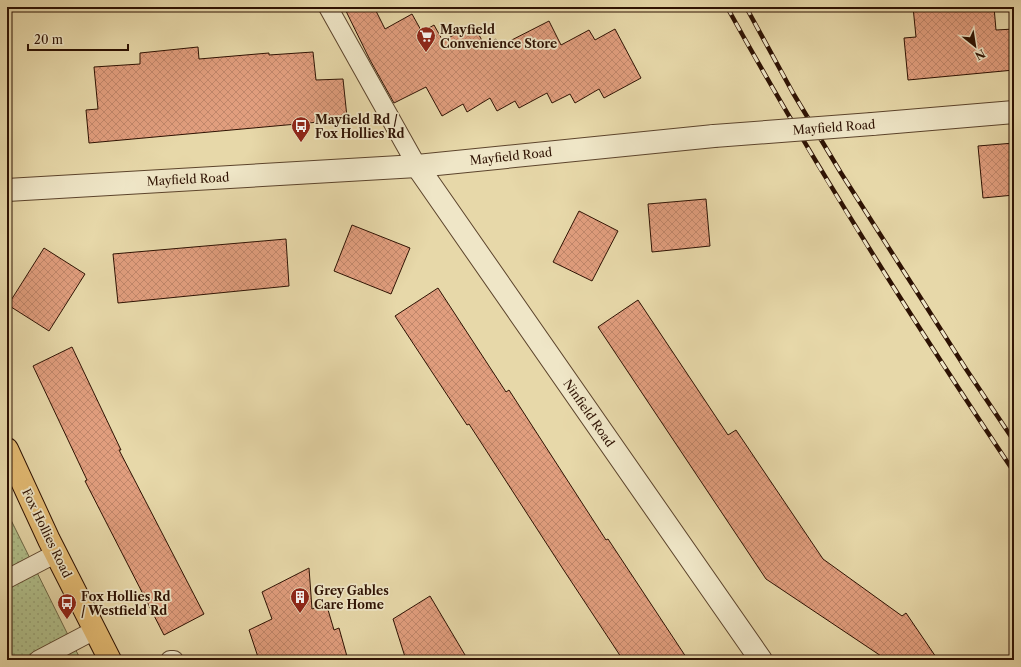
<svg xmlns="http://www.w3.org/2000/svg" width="1021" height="667" font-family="'Libre Caslon Text',serif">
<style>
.grass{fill:url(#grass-dots);stroke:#706948}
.building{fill:url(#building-cross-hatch);stroke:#2e1203}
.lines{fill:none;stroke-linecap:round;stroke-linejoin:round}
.service-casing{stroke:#5c442c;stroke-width:20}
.minor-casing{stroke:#5c442c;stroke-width:24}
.primary-casing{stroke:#2e1203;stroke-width:24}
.service{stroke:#efe6c7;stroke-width:18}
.minor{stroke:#efe6c7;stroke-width:22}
.primary{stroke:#e4bc74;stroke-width:22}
.rail-casing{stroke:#2e1203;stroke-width:4.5}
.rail{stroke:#efe6c7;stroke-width:3;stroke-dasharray:9;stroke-linecap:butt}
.minor-bridge-casing{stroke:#5c442c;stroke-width:24;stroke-linecap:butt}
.minor-bridge{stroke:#efe6c7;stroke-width:22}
.labels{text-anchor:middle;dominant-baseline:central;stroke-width:3.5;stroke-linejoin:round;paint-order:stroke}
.poi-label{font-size:12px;font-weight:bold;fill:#2e1203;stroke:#efe6c7;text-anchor:start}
.street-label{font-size:12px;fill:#2e1203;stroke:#efe6c7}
</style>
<defs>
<pattern id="grass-dots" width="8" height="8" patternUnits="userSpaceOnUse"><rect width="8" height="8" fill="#b1c08c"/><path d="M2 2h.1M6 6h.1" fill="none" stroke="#99a477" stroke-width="1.8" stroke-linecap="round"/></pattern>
<pattern id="building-cross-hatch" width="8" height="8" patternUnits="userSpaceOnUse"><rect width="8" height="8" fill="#e19e7e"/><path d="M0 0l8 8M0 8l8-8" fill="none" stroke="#c1876b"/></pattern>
</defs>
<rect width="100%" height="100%" fill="#e7d8a9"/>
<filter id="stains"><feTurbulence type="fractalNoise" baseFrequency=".005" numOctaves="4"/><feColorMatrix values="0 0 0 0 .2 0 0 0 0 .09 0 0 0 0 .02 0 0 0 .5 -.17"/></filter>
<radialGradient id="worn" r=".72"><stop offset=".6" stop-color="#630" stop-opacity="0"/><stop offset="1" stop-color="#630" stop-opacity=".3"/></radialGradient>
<path class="grass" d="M7,512L72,643L81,660H7Z"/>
<g class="building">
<path d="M344,7H374L385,29L412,14L422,32L434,25L443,41L473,24L485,46L496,39L500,46L549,21L561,45L589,30L595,40L615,29L641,78L604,98L599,89L575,103L570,94L552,103L547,93L519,108L515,101L497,111L490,98L467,112L463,104L442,116L426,87L394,103L370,60Z"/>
<path d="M913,7H994L996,30L1014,29V70L908,80L904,38L916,37Z"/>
<path d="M198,47L199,59L269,53V55L313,52L316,80L343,79L347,117L329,118L330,121L89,143L86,110L98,109L94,67L140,64V53Z"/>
<path d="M1014,143V195L983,198L978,146Z"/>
<path d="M706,199L710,246L652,252L648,204Z"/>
<path d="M579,211L618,231L592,281L553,262Z"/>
<path d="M352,225L410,248L391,294L334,271Z"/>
<path d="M286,239L289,286L118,303L113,254Z"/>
<path d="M44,248L85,274L49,331L8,305Z"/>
<path d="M438,288L506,392L509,390L606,540L608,539L688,660H623L563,569L469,424L467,425L395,316Z"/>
<path d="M638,300L728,435L736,430L823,559L902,616L906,613L938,660H887L766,579L598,327Z"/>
<path d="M72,347L121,450H119L204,614L164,635L85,481L87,480L33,366Z"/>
<path d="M309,568L312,609L326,603L334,630L339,628L348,660H259L249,630L272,619L262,592Z"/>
<path d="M430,596L468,660H406L393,619Z"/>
</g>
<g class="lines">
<defs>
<g id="service">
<path d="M328,7L417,166"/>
<path d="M7,579L55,554"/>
<path d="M38,660L95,630"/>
<path d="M170,660H174"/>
</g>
<g id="minor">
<path d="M872,124L1014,112"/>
<path d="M417,166L761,660"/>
<path d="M7,190L417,166L714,136"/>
</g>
<path id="primary" d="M7,449L49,540L110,660"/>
</defs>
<use href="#service" class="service-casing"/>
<use href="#minor" class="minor-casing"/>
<use href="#primary" class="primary-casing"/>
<use href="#service" class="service"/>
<use href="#minor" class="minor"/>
<use href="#primary" class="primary"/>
<defs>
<g id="rail">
<path d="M727,7C815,167 913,321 1014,472"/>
<path d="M746,7L793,93L841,173L966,369L1014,441"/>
</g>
</defs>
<use href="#rail" class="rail-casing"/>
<use href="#rail" class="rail"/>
<defs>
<path id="minor-bridge" d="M714,136L872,124"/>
</defs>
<use href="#minor-bridge" class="minor-bridge-casing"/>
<use href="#minor-bridge" class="minor-bridge"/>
</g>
<defs>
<symbol id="supermarket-pin" viewBox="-11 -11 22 30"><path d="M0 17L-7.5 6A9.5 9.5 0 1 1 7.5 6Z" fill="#8f2418" stroke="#efe6c7"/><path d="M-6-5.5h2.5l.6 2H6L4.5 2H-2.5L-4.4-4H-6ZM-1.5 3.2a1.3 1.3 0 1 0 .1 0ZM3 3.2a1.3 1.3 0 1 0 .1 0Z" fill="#fff"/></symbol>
<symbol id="bus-pin" viewBox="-11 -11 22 30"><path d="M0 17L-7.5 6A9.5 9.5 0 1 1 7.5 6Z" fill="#8f2418" stroke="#efe6c7"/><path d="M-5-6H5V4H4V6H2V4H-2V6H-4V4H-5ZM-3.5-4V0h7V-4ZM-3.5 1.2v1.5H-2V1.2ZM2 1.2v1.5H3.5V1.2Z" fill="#fff"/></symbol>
<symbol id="building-pin" viewBox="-11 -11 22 30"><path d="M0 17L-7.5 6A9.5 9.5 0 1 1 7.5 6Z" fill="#8f2418" stroke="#efe6c7"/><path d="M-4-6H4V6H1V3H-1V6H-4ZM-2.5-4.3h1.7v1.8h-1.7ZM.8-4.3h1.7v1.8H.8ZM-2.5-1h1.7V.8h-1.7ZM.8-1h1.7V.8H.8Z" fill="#fff"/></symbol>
</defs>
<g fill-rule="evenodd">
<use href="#supermarket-pin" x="415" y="25" width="22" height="30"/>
<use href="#bus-pin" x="290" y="115" width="22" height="30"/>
<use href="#building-pin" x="289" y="586" width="22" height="30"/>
<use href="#bus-pin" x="56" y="592" width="22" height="30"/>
</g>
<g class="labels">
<g class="poi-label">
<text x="440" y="29">Mayfield<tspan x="440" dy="14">Convenience Store</tspan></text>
<text x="315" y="119">Mayfield Rd /<tspan x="315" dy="14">Fox Hollies Rd</tspan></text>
<text x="314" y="590">Grey Gables<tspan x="314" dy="14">Care Home</tspan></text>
<text x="81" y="596">Fox Hollies Rd<tspan x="81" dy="14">/ Westfield Rd</tspan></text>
</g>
<g class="street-label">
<text transform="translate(834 127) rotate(-4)">Mayfield Road</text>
<text transform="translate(511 156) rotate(-6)">Mayfield Road</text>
<text transform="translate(188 179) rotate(-3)">Mayfield Road</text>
<text transform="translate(589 413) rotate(55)">Ninfield Road</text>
<text transform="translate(47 533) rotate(64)">Fox Hollies Road</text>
</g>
</g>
<rect width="1021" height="667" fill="none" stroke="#e7d8a9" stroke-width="24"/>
<rect x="8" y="8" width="1005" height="651" fill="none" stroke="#2e1203" stroke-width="2"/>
<rect x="12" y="12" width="997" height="643" fill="none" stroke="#2e1203"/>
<g transform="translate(975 46) rotate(150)" stroke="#efe6c7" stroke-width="3" paint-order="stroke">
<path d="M0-3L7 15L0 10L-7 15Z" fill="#2e1203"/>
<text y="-6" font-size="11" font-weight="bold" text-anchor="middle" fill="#2e1203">N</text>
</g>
<path d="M28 44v6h100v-6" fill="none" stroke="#2e1203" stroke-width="2"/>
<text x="34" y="44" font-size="12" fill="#2e1203" stroke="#efe6c7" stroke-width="3" paint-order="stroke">20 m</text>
<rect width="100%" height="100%" filter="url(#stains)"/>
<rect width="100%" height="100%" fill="url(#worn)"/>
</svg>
